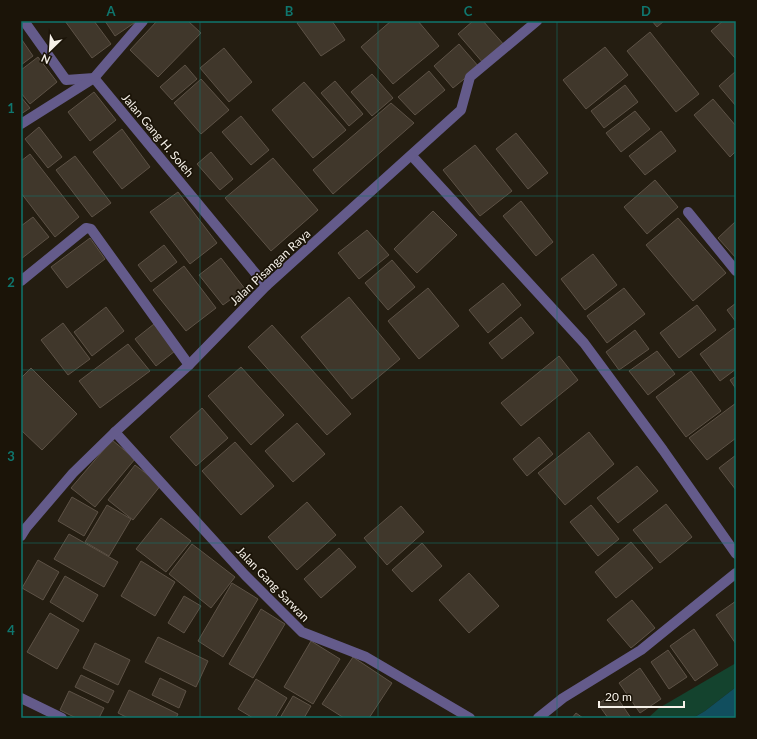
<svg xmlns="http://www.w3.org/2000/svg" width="757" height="739" font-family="Lato,sans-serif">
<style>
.green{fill:#14432e}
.water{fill:#114e5e}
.building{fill:#40372b;stroke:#5d5246}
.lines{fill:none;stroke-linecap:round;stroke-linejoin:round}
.minor{stroke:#645b8b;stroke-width:10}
.grid{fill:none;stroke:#0f766e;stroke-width:1;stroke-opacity:0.55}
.labels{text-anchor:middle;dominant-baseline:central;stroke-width:3.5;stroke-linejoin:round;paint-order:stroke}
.street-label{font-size:12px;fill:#f6f1e9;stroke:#1b1408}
.neatline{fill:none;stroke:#0f766e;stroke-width:1.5}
.grid-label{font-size:13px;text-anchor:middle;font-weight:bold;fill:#0f766e}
</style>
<rect width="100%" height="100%" fill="#241d11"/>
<path class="green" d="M736,663V687L705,711L693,718H648L659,708Z"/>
<path class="water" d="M736,687V718H693L705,711Z"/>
<g class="building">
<path d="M65,21H94L111,44L92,58Z"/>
<path d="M105,21H137L115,36Z"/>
<path d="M157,21H188L201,33L158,77L130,50Z"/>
<path d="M300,21H332L345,40L321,56L297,23Z"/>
<path d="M391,21H418L439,46L393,84L361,47Z"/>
<path d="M473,21H483L505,46L484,64L458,34Z"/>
<path d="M652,21H664L657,27Z"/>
<path d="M723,21H736V57L735,58L711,31Z"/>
<path d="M650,32L699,94L676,112L627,51Z"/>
<path d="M22,40L33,56L21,65V41Z"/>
<path d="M459,44L479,67L453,88L434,66Z"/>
<path d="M605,47L628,75L586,109L563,80Z"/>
<path d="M224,48L252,82L229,102L200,68Z"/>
<path d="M38,57L57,82L30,104L21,93V70Z"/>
<path d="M185,65L197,79L172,100L160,87Z"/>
<path d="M429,71L445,90L415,115L398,97Z"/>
<path d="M736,71V106L719,86Z"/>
<path d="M372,74L393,98L372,116L351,92Z"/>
<path d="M201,79L229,110L201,134L174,103Z"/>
<path d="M335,81L363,114L349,126L321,93Z"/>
<path d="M304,82L346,130L313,158L272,110Z"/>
<path d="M625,85L638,102L604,128L591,111Z"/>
<path d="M94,92L116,120L90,141L68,112Z"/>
<path d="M21,97L30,108L21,114Z"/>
<path d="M713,99L736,126V151L730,157L694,115Z"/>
<path d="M391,103L414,123L333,194L313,170Z"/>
<path d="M635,111L650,129L621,152L606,133Z"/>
<path d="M241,116L269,150L251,165L222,132Z"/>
<path d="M39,127L62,157L48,168L25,139Z"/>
<path d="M122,129L150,167L122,189L93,152Z"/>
<path d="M661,131L676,151L645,175L629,156Z"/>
<path d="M516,133L548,173L528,189L496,149Z"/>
<path d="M475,145L512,191L480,216L443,170Z"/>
<path d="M211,152L233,179L220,190L197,164Z"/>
<path d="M30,154L79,217L55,237L21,193V161Z"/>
<path d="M75,156L111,203L92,217L56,170Z"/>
<path d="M273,158L318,210L271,251L225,198Z"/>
<path d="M655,180L678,207L647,234L624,207Z"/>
<path d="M178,192L217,243L190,264L150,212Z"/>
<path d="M521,201L553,242L536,256L503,216Z"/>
<path d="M433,211L457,235L417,273L394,249Z"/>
<path d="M33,217L49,237L21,259V226Z"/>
<path d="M678,218L726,273L693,301L646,245Z"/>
<path d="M736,221V258L718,238Z"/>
<path d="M367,230L389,255L359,279L338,253Z"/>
<path d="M90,238L105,259L67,288L51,267Z"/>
<path d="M164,245L177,262L151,282L138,265Z"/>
<path d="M593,254L617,285L585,310L561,279Z"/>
<path d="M221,258L245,289L223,305L199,275Z"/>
<path d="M392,260L415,287L388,310L365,283Z"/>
<path d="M184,266L216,308L186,331L153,290Z"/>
<path d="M503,283L521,305L488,333L469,310Z"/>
<path d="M428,288L459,326L419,359L388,321Z"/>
<path d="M624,288L645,314L607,343L587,316Z"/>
<path d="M349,297L400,359L352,399L301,337Z"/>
<path d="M736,303V322L727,310Z"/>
<path d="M697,305L716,330L679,358L660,333Z"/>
<path d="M106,307L124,331L92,356L74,332Z"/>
<path d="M521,317L534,333L502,359L489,343Z"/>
<path d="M63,323L90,359L68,375L41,340Z"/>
<path d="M154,324L175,351L156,366L135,339Z"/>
<path d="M272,325L351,414L327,435L248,347Z"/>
<path d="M734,328L736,331V369L720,381L700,354Z"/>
<path d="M635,330L649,349L619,370L606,352Z"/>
<path d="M128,344L150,371L100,408L79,381Z"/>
<path d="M657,351L675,374L648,395L629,371Z"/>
<path d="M559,356L578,380L521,426L501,403Z"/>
<path d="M241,367L284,415L251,445L208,396Z"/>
<path d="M31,368L77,414L42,450L21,430V378Z"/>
<path d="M691,371L721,411L686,437L656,397Z"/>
<path d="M736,376V389L730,380Z"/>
<path d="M736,403V438L707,460L689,438Z"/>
<path d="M202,408L228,438L196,466L170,437Z"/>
<path d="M297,423L325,454L293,482L265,451Z"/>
<path d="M589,432L614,464L565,505L538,473Z"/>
<path d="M539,437L553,454L527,476L513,459Z"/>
<path d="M112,440L135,459L95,507L71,488Z"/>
<path d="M235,442L274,486L241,515L202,471Z"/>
<path d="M736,455V490L719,468Z"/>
<path d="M135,465L161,485L133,520L108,500Z"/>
<path d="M637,466L658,491L618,523L597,498Z"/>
<path d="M72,497L98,512L84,536L58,521Z"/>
<path d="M307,502L336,535L297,570L268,537Z"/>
<path d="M666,504L692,537L660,563L633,530Z"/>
<path d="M107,505L131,519L109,556L85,542Z"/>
<path d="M591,505L619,539L598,556L570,522Z"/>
<path d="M401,506L424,532L387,565L364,538Z"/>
<path d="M161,518L191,541L166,572L136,549Z"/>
<path d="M69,534L118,562L104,587L54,559Z"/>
<path d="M631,542L653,568L616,598L595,572Z"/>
<path d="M422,543L442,566L412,592L392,570Z"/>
<path d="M192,544L235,577L211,608L169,574Z"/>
<path d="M339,548L356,567L321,598L304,579Z"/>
<path d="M38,560L59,572L43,600L22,588Z"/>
<path d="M141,561L175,582L155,616L121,596Z"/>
<path d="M469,573L499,606L469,633L439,600Z"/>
<path d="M65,576L98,595L83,622L50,602Z"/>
<path d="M232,583L258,599L223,657L198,641Z"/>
<path d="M184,596L201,606L184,633L168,623Z"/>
<path d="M632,600L655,628L631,648L607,620Z"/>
<path d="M736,601V644L716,615Z"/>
<path d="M261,609L285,624L253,678L229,664Z"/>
<path d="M50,613L79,630L57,669L27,652Z"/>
<path d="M694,629L718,665L695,681L670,646Z"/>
<path d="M158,637L208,661L196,687L145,662Z"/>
<path d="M311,641L340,659L313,704L284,687Z"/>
<path d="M95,643L130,660L118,685L83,668Z"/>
<path d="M668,650L687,677L669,689L651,662Z"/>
<path d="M353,657L392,683L369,718H344L322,704Z"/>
<path d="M640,668L661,699L640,713L619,683Z"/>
<path d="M81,675L114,691L108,703L75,687Z"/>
<path d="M160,678L186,691L179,708L152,695Z"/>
<path d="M256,679L287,698L275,718H253L238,709Z"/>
<path d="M129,690L178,714L176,718H128L118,713Z"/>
<path d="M69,691L104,708L99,718H76L60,710Z"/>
<path d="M614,693L631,718H608L598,704Z"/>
<path d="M293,696L311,706L304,718H280Z"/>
<path d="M576,713L583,718H572Z"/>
</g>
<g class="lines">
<g class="minor">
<path d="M24,21L66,80L94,78L266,286"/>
<path d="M21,124L94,78L143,21"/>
<path d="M412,156L584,343L663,450L736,554"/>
<path d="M688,212L736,271"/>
<path d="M21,281L86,228L91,229L189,365"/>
<path d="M115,432L245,575L302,632L366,657L470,718"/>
<path d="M21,536L26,528L73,473L115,432L189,365L266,286L461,110L470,77L537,21"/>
<path d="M21,698L62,718"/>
<path d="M538,718L563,698L641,650L736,573"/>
</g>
</g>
<path class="grid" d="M200,21V718M378,21V718M557,21V718M21,196H736M21,370H736M21,543H736"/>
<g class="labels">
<g class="street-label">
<text transform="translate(158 135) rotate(50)">Jalan Gang H. Soleh</text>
<text transform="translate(270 267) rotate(-43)">Jalan Pisangan Raya</text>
<text transform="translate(273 584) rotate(46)">Jalan Gang Sarwan</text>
</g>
</g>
<rect width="757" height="739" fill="none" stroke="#1b1408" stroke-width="44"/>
<g transform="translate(50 50) rotate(205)" stroke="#1b1408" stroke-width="3" paint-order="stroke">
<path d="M0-3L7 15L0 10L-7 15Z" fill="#f6f1e9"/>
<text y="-6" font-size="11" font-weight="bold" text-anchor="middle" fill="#f6f1e9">N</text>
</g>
<path d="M599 701v6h85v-6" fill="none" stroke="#f6f1e9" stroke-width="2"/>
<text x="605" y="701" font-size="12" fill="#f6f1e9" stroke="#1b1408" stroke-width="3" paint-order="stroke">20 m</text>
<rect x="22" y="22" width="713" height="695" class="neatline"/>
<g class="grid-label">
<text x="111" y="16">A</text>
<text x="289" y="16">B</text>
<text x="468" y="16">C</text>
<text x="646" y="16">D</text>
<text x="11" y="113">1</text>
<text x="11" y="287">2</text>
<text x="11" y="461">3</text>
<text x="11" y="635">4</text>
</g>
</svg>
